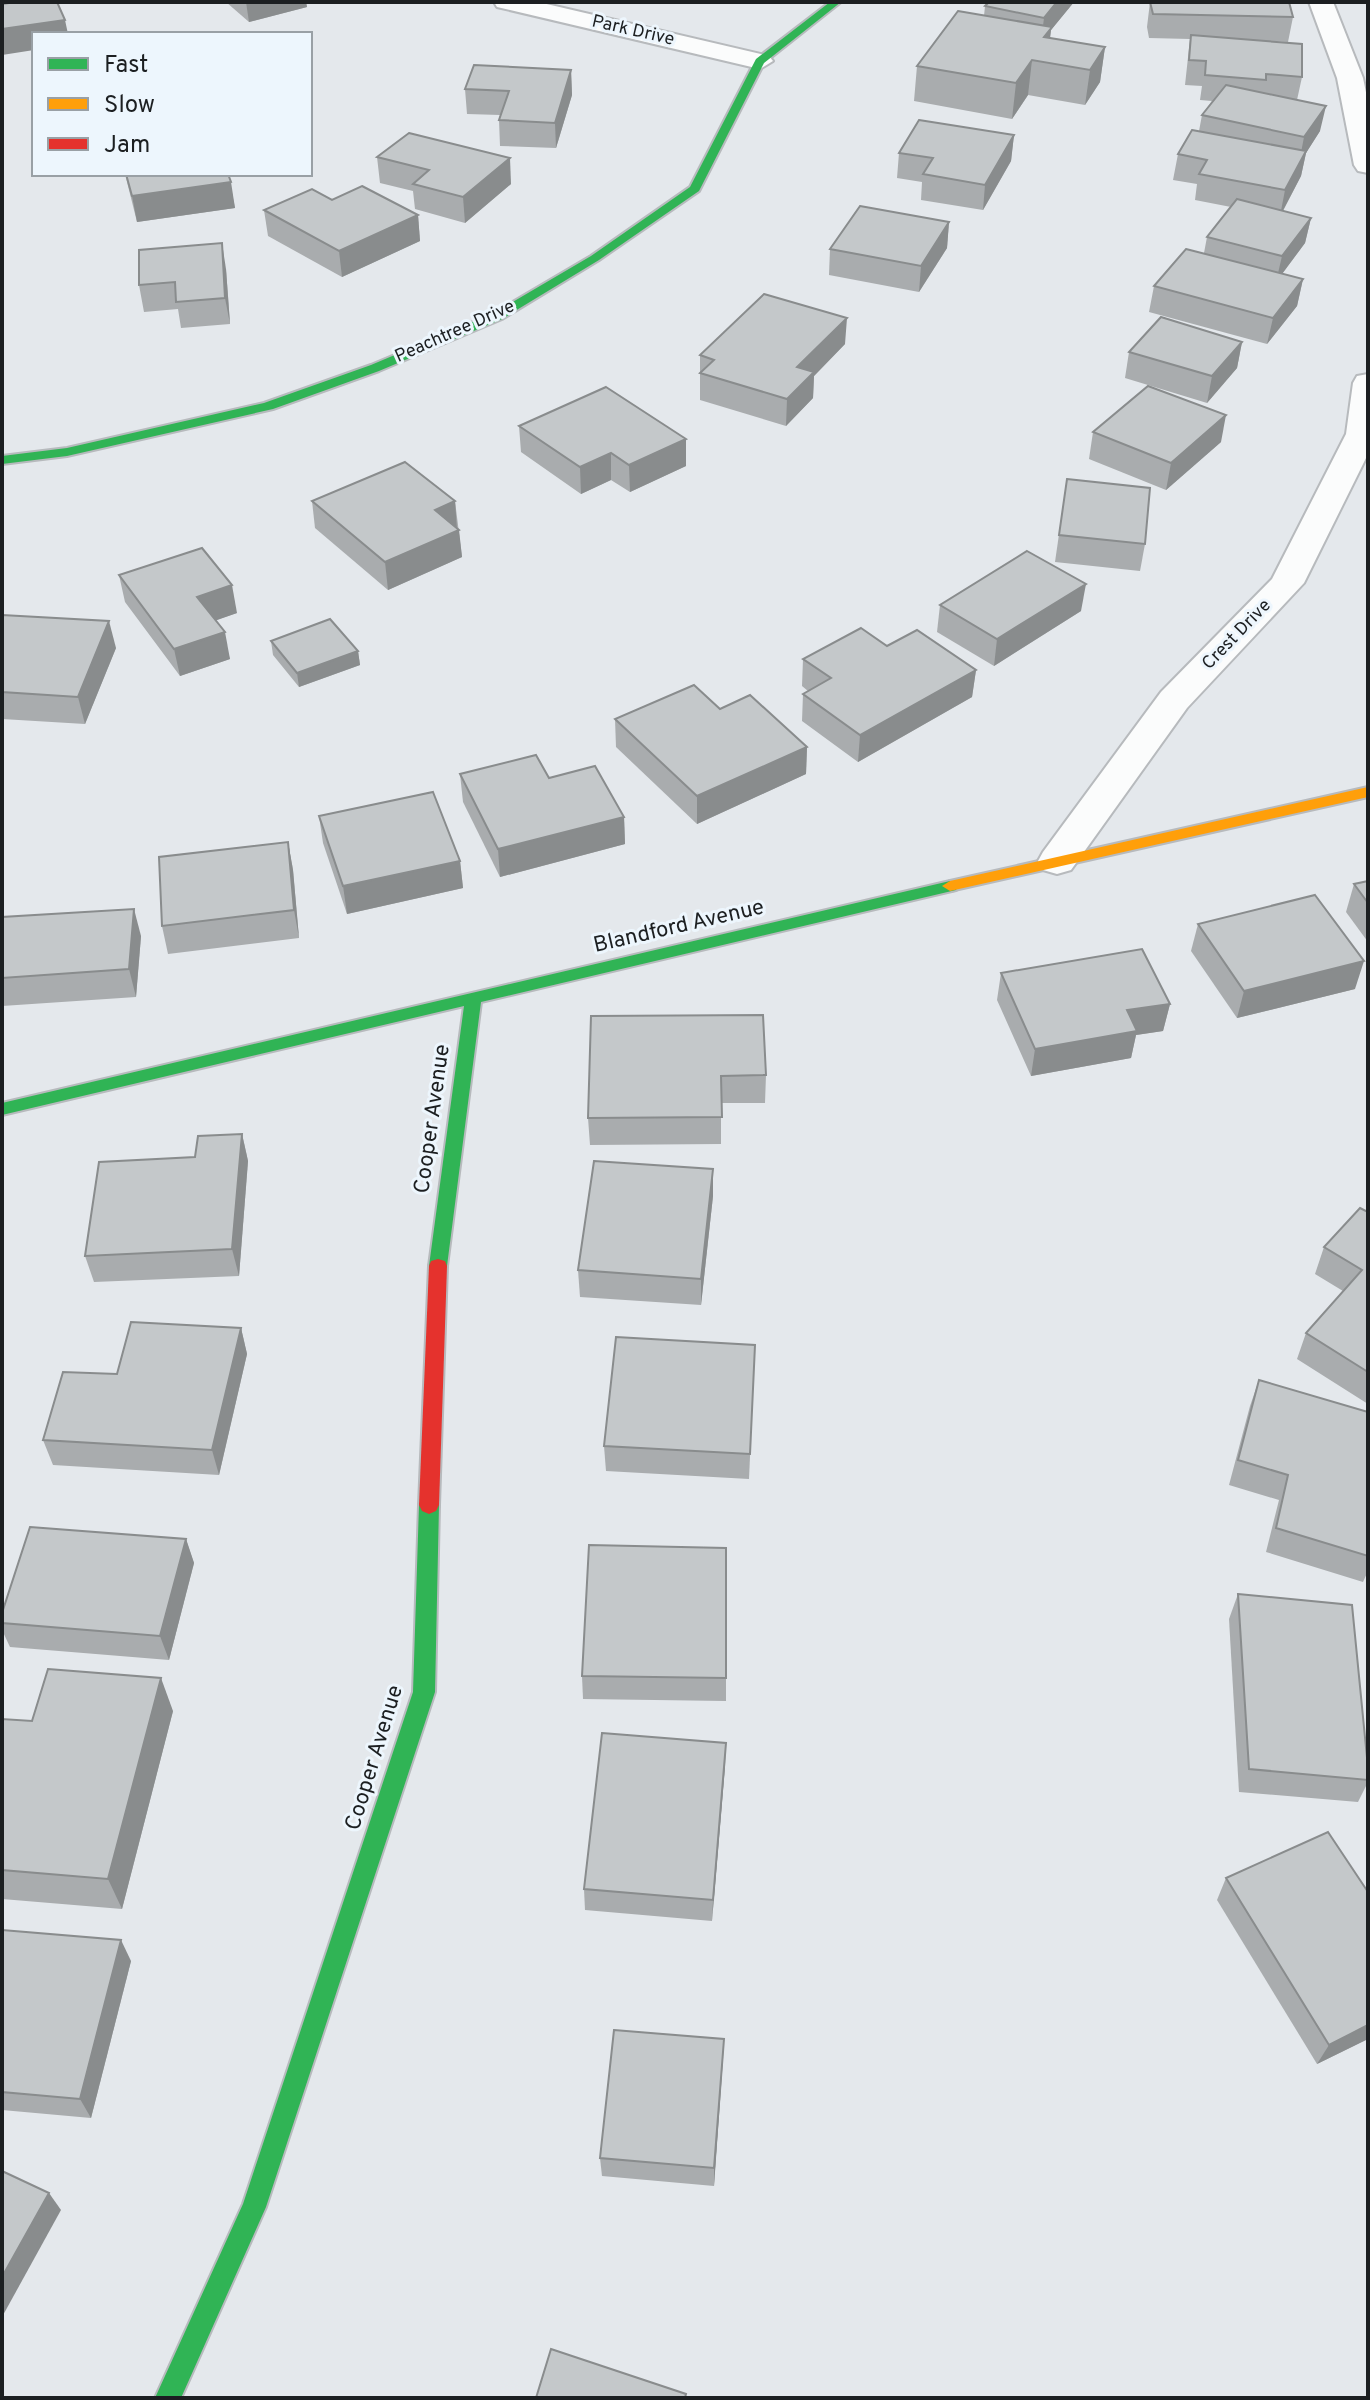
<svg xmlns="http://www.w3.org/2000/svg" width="1370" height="2400" font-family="Overpass,sans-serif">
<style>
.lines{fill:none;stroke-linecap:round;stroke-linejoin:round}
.street-casing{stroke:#b7babd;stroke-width:4}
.fast-casing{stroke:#b7babd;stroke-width:4}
.slow-casing{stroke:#b7babd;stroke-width:4}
.jam-casing{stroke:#b7babd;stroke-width:4}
.street{fill:#fbfcfc;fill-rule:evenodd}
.fast{fill:#30b455;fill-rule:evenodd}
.slow{fill:#ff9f0a;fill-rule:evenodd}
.jam{fill:#e5322d;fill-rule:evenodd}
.wall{fill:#a9acae}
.shaded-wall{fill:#898c8d}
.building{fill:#c4c8ca;stroke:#898c8d;stroke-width:2}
.labels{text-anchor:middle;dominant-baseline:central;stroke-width:6;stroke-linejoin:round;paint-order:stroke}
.far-street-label{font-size:18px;fill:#1c1f21;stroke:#edf6fd}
.street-label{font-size:22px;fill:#1c1f21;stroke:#edf6fd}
</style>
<rect width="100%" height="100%" fill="#e4e8ec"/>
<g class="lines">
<defs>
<g id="street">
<path d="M494,2H538L769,56L773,61L760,69L497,7Z"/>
<path d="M1309,2H1333L1363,78L1368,102V173L1358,171L1354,165L1337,78Z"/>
<path d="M1368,374V454L1304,583L1187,708L1071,870L1057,874L1043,870L1038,861L1043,852L1161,692L1272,579L1346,434L1353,383L1357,376Z"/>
</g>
<g id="fast">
<path d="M830,2H841L764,63L699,191L599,260L502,319L379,371L273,409L67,456L2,464V456L67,448L264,403L371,365L494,313L591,256L690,187L756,59Z"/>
<path d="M950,881L958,886L956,890L481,1002L447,1266L445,1271H431L429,1266L464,1006L2,1115V1103Z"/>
<path d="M429,1496L436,1499L439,1505L435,1692L266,2207L181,2398H155L243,2204L413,1692L419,1505L422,1499Z"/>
</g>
<path id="slow" d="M1368,787V797L950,891L942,886L950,881Z"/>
<path id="jam" d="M438,1259L445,1261L447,1266L439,1505L436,1511L429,1514L422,1511L419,1505L429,1266L431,1261Z"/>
</defs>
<use href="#street" class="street-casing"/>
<use href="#fast" class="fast-casing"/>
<use href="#slow" class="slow-casing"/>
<use href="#jam" class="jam-casing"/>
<use href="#street" class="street"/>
<use href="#fast" class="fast"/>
<use href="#slow" class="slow"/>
<use href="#jam" class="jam"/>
</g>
<g class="wall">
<path d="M226,2H306L307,7L249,22Z"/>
<path d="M989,2H1074L1051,30L1050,38L1105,47L1100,82L1085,105L1028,95L1012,119L914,101L917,66L984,16L985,6Z"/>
<path d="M1150,2H1289L1293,17L1288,42L1267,41L1302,77L1297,100L1320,131L1306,153L1301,176L1283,211L1311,218L1305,243L1282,274L1303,279L1297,306L1267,344L1149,312L1154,286L1204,253L1207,237L1231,207L1195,200L1197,184L1173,180L1178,154L1199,131L1202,115L1212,101L1200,100L1202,86L1185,85L1190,39L1149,38L1147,27Z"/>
<path d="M571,70L572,95L556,148L500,146L499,120L500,115L467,114L465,89Z"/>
<path d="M1014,135L1011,161L983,210L921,200L922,182L897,178L899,153Z"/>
<path d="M377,157L511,184L465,223L415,209L413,191L380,183Z"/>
<path d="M125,174H228L235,208L137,222Z"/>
<path d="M332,200L418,215L420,241L342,277L268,236L264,210Z"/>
<path d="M949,222L947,248L919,292L829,275L830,249Z"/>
<path d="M226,269L230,324L181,328L178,309L144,312L139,285Z"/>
<path d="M1242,342L1237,368L1207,403L1125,378L1129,352Z"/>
<path d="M845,344L814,376L813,398L786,426L700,400V355Z"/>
<path d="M519,426L686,466L630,492L611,480L581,494L521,452Z"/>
<path d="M1093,432L1221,442L1166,490L1089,459Z"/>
<path d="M1067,479L1145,544L1140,571L1055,562Z"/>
<path d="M312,501H455L462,557L388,590L315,528Z"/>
<path d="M119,575L237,613L216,620L230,659L180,676L125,602Z"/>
<path d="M940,605L1081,611L994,666L937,632Z"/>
<path d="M2,615L116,648L85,724L2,719Z"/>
<path d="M271,641L358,651L360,665L299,687L273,655Z"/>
<path d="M803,659L976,670L972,697L858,762L802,721L803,694L808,691L802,686Z"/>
<path d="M720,709L807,747L806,774L697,824L616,747L615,719Z"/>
<path d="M460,774L549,778L624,817L625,844L500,877L463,802Z"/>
<path d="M319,816L460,861L463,888L347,914L323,843Z"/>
<path d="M288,842L293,870L299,938L168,954L162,926Z"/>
<path d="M1368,881V942L1346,912L1354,884Z"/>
<path d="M2,917L141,936L136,997L2,1006Z"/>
<path d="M1198,924L1355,989L1237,1018L1191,951Z"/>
<path d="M1001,973L1170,1004L1163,1031L1136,1035L1131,1058L1031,1076L997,1000Z"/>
<path d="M763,1015L766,1075L765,1103H721V1144L590,1145L588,1118Z"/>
<path d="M242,1134L248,1161L239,1276L94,1282L85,1256L195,1157Z"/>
<path d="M713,1169V1196L701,1305L580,1297L578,1270Z"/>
<path d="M1368,1212V1404L1297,1359L1306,1333L1343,1291L1315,1274L1324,1247Z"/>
<path d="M241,1328L247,1354L219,1475L53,1465L43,1440L117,1374Z"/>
<path d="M755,1345L749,1479L606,1471L604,1446Z"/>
<path d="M1259,1380L1368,1412V1571L1363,1582L1266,1552L1279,1500L1229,1485L1250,1406Z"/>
<path d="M186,1539L194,1563L169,1660L10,1647L2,1630V1613Z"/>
<path d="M1238,1594L1368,1768V1782L1358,1802L1239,1792L1229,1619Z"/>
<path d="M582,1676L726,1678V1701L583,1699Z"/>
<path d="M173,1711L122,1909L2,1899V1719L32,1721Z"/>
<path d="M725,1766L712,1921L585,1910L584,1889Z"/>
<path d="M1226,1878L1368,1892V2039L1317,2064L1217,1900Z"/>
<path d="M2,1930L131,1961L91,2118L2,2110Z"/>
<path d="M724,2039L714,2186L602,2176L600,2158Z"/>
</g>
<g class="shaded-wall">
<path d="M246,2H306L307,7L249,22Z"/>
<path d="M1057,2H1074L1051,30L1047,61L1041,42L1044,18Z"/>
<path d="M65,20L68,34H34V50L2,55V29Z"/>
<path d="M1105,47L1100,82L1085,105L1090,70Z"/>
<path d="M1032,60L1028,95L1012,119L1016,83Z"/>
<path d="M571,70L572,95L556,148L555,123Z"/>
<path d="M1326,106L1320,131L1306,153L1301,176L1280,216L1285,190L1299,163L1304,137Z"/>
<path d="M1014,135L1011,161L983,210L985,185Z"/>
<path d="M510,158L511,184L465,223L463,197Z"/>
<path d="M231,182L235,208L137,222L132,196Z"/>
<path d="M418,215L420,241L342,277L339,251Z"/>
<path d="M1311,218L1305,243L1276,282L1282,256Z"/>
<path d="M949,222L947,248L919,292L921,266Z"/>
<path d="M222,243L226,269L230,324L225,298Z"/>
<path d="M1303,279L1297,306L1267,344L1273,318Z"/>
<path d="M847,318L845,344L814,376L813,398L786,426L787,399L797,367Z"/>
<path d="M1242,342L1237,368L1207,403L1212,376Z"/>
<path d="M1226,415L1221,442L1166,490L1171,463Z"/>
<path d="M686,439V466L630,492L629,465Z"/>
<path d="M611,453V480L581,494L580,467Z"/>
<path d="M455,501L457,529L435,510Z"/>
<path d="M459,530L462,557L388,590L385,562Z"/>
<path d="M1086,584L1081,611L994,666L997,639Z"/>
<path d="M232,585L237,613L203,625L197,597Z"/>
<path d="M109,621L116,648L85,724L78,697Z"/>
<path d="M225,632L230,659L180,676L174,649Z"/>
<path d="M358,651L360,665L299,687L297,673Z"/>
<path d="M976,670L972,697L858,762L860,735Z"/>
<path d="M807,747L806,774L697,824V796Z"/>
<path d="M624,817L625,844L500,877L498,849Z"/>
<path d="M288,842L293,870L299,938L294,910Z"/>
<path d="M460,861L463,888L347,914L343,886Z"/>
<path d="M134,909L141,936L136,997L129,969Z"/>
<path d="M1364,961L1355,989L1237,1018L1244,991Z"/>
<path d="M1170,1004L1163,1031L1136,1035L1131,1058L1031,1076L1035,1049L1127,1010Z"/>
<path d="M242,1134L248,1161L239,1276L232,1249Z"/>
<path d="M713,1169V1196L701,1305V1279Z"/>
<path d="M241,1328L247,1354L219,1475L212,1450Z"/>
<path d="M186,1539L194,1563L169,1660L160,1636Z"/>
<path d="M161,1678L173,1711L122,1909L108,1879Z"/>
<path d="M726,1743L725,1766L712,1921L713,1900Z"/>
<path d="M121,1940L131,1961L91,2118L80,2099Z"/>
<path d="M1368,2025V2039L1317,2064L1329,2045Z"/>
<path d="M724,2039L723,2059L714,2186V2168Z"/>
<path d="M49,2193L61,2210L2,2317V2277Z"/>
</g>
<g class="building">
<path d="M16,2H57L65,20L2,29V4Z"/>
<path d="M989,2H1057L1044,18L985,6Z"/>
<path d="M1150,2H1289L1293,17L1153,14Z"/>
<path d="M958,11L1052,27L1044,37L1105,47L1090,70L1032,60L1016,83L917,66Z"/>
<path d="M1191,35L1302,44V77L1266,74V80L1205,75L1206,61L1189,60Z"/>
<path d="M474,65L571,70L555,123L499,120L509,91L465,89Z"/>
<path d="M1226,85L1326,106L1304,137L1202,115Z"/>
<path d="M919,120L1014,135L985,185L923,174L933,158L899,153Z"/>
<path d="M1192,130L1306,151L1285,190L1199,174L1207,160L1178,154Z"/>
<path d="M409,133L510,158L463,197L413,184L429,170L377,157Z"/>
<path d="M126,174H228L231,182L132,196Z"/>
<path d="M362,186L418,215L339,251L264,210L312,189L332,200Z"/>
<path d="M1237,199L1311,218L1282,256L1207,237Z"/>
<path d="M860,206L949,222L921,266L830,249Z"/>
<path d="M222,243L225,298L176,302L175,282L139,285V250Z"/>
<path d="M1186,249L1303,279L1273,318L1154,286Z"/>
<path d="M764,294L847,318L797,367L814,372L787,399L700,373L714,360L700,355Z"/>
<path d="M1161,317L1242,342L1212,376L1129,352Z"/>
<path d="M1148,386L1226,415L1171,463L1093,432Z"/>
<path d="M606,387L686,439L629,465L611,453L580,467L519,426Z"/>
<path d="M405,462L455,501L435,510L459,530L385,562L312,501Z"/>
<path d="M1067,479L1150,488L1145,544L1059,535Z"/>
<path d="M202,548L232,585L197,597L225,632L174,649L119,575Z"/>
<path d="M1027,551L1086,584L997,639L940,605Z"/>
<path d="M2,615L109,621L78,697L2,692Z"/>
<path d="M330,619L358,651L297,673L271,641Z"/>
<path d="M861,628L887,646L917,630L976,670L860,735L803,694L831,678L803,659Z"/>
<path d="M694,685L720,709L750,695L807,747L697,796L615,719Z"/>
<path d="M536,755L549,778L595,766L624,817L498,849L460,774Z"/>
<path d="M433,792L460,861L343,886L319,816Z"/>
<path d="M288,842L294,910L162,926L159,857Z"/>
<path d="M1368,881V903L1354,884Z"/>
<path d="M1315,895L1364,961L1244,991L1198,924Z"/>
<path d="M134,909L129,969L2,978V917Z"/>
<path d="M1142,949L1170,1004L1127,1010L1137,1031L1035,1049L1001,973Z"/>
<path d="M763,1015L766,1075L721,1076L722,1117L588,1118L591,1016Z"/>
<path d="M242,1134L232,1249L85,1256L99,1162L195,1157L198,1136Z"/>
<path d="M594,1161L713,1169L701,1279L578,1270Z"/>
<path d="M1360,1208L1368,1212V1372L1306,1333L1362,1270L1324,1247Z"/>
<path d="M131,1322L241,1328L212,1450L43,1440L63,1372L117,1374Z"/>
<path d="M616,1337L755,1345L750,1454L604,1446Z"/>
<path d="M1259,1380L1368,1412V1556L1276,1528L1288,1475L1238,1460Z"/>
<path d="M30,1527L186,1539L160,1636L2,1623V1613Z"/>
<path d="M589,1545L726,1548V1678L582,1676Z"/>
<path d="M1238,1594L1352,1605L1368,1768V1780L1249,1769Z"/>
<path d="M48,1669L161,1678L108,1879L2,1870V1719L32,1721Z"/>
<path d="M602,1733L726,1743L713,1900L584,1889Z"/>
<path d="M1328,1832L1368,1892V2025L1329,2045L1226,1878Z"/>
<path d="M2,1930L121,1940L80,2099L2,2092Z"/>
<path d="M614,2030L724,2039L714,2168L600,2158Z"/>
<path d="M2,2171L49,2193L2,2277Z"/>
<path d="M551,2349L686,2394L685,2398H536Z"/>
</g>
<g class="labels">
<g class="far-street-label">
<text transform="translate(633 31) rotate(13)">Park Drive</text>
<text transform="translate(455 332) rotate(-24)">Peachtree Drive</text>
<text transform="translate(1237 635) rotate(-46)">Crest Drive</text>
</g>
<g class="street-label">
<text transform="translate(679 927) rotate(-13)">Blandford Avenue</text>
<text transform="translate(433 1119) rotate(-82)">Cooper Avenue</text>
<text transform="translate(375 1758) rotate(-73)">Cooper Avenue</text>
</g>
</g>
<rect width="1370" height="2400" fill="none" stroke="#1c1f21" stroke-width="8"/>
<rect x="32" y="32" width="280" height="144" fill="#edf6fd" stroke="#99a0a5" stroke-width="2"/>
<rect x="48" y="58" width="40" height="12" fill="#30b455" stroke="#99a0a5" stroke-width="2"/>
<text x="104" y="72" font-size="24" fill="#1c1f21">Fast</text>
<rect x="48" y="98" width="40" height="12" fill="#ff9f0a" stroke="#99a0a5" stroke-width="2"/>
<text x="104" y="112" font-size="24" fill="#1c1f21">Slow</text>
<rect x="48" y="138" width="40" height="12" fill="#e5322d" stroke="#99a0a5" stroke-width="2"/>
<text x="104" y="152" font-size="24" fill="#1c1f21">Jam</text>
</svg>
